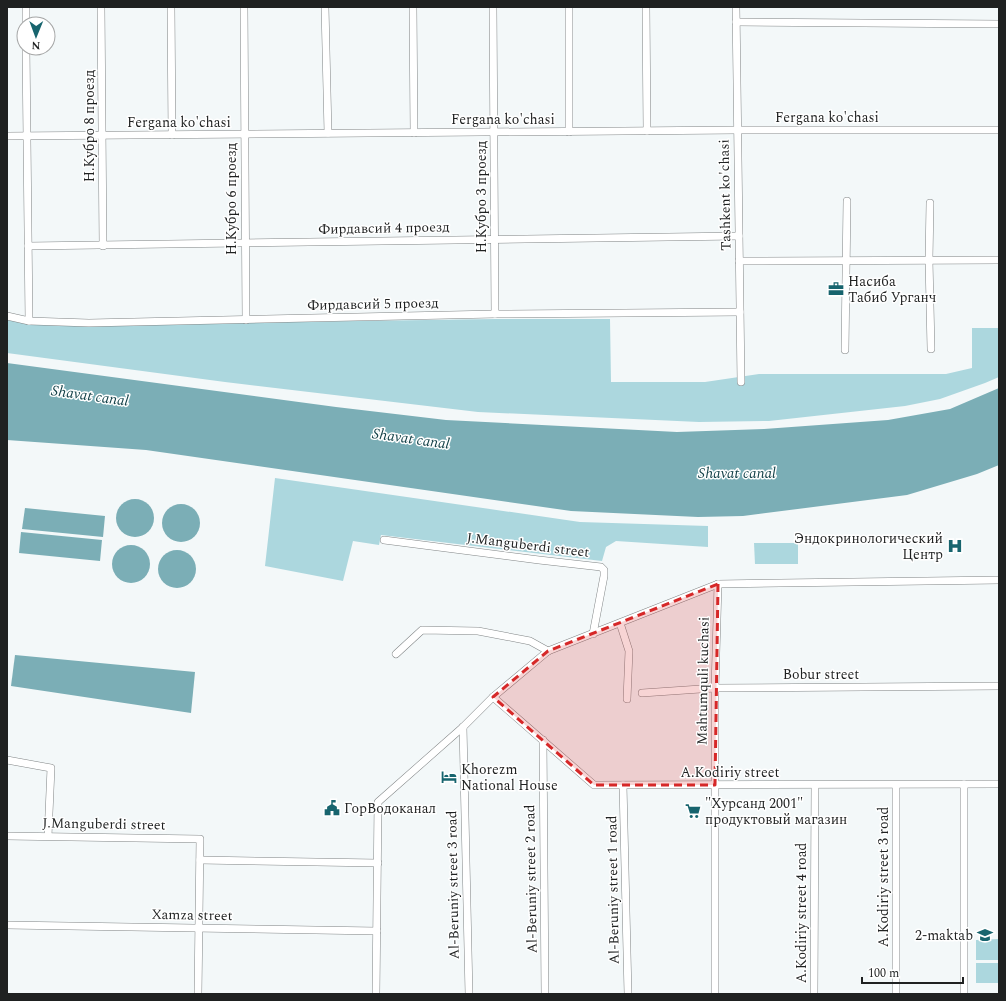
<svg xmlns="http://www.w3.org/2000/svg" width="1006" height="1001" font-family="Spectral,serif">
<style>
.green{fill:#acd7de}
.water{fill:#7baeb6}
.lines{fill:none;stroke-linecap:round;stroke-linejoin:round}
.minor-casing{stroke:#818586;stroke-width:8}
.minor{stroke:#fff;stroke-width:7}
.marked{fill:#d62828;fill-opacity:0.2;stroke:#d62828;stroke-width:3;stroke-dasharray:8 5;stroke-linejoin:round}
.labels{text-anchor:middle;dominant-baseline:central;stroke-width:3;stroke-linejoin:round;paint-order:stroke}
.street-label{font-size:14px;fill:#1f2121;stroke:#fff}
.poi-label{font-size:14px;fill:#1f2121;stroke:#fff;text-anchor:start}
.water-label{font-size:15px;font-style:italic;fill:#15434a;stroke:#fff}
</style>
<rect width="100%" height="100%" fill="#f3f8f9"/>
<g class="green">
<path d="M7,318L79,325L496,319H610L611,382H705L759,374H946L972,368V328H999V377L985,383L940,399L905,406L769,421L699,422L478,412L225,382L7,353Z"/>
<path d="M275,478L580,522L708,526V547L616,541L606,547L602,561L381,535L379,545L353,541L343,581L265,566Z"/>
<path d="M754,543H798V564H755Z"/>
<path d="M999,939V960H976V940Z"/>
<rect x="976" y="963" width="23" height="20"/>
</g>
<g class="water">
<path d="M7,363L336,407L446,420L677,432L764,429L888,420L950,409L999,388V465L977,474L907,495L743,516L698,517L571,511L146,450L7,440Z"/>
<circle cx="135" cy="518" r="19"/>
<circle cx="181" cy="523" r="19"/>
<path d="M25,508L105,516L103,537L22,529Z"/>
<path d="M21,532L102,540L100,561L19,553Z"/>
<circle cx="131" cy="564" r="19"/>
<circle cx="177" cy="569" r="19"/>
<path d="M15,655L195,672L191,713L11,686Z"/>
</g>
<g class="lines">
<defs>
<g id="minor">
<path d="M26,7V24"/>
<path d="M101,7L103,246"/>
<path d="M171,7L172,135"/>
<path d="M244,7L246,320"/>
<path d="M325,7L328,133"/>
<path d="M413,7L414,133"/>
<path d="M493,7L495,314"/>
<path d="M569,7V132"/>
<path d="M646,7L647,131"/>
<path d="M736,7L741,382"/>
<path d="M736,22L999,24"/>
<path d="M26,48L29,321"/>
<path d="M7,136L737,130H999"/>
<path d="M930,203L929,260L931,349"/>
<path d="M28,246L739,236"/>
<path d="M739,261L999,260"/>
<path d="M7,316L29,321L89,323L495,314L740,312"/>
<path d="M845,350L847,201"/>
<path d="M384,540L539,560L601,567L604,570V576L593,634"/>
<path d="M620,623L629,651L627,699"/>
<path d="M396,654L422,630L478,631L530,641L548,651"/>
<path d="M642,693L715,688L999,686"/>
<path d="M493,697L594,785L999,784"/>
<path d="M463,727L469,994"/>
<path d="M543,740L545,994"/>
<path d="M7,760L51,768L48,836"/>
<path d="M964,784V994"/>
<path d="M623,785L628,994"/>
<path d="M896,785V994"/>
<path d="M7,836L200,839L198,994"/>
<path d="M200,860L378,863"/>
<path d="M7,925L377,931"/>
<path d="M376,994L378,802L463,727L493,697L548,651L718,584L999,580"/>
<path d="M715,994V688L718,584"/>
<path d="M814,994L815,785"/>
</g>
</defs>
<use href="#minor" class="minor-casing"/>
<use href="#minor" class="minor"/>
</g>
<path class="marked" d="M718,584L715,785H594L493,697L548,651Z"/>
<defs>
<symbol id="office-bare" viewBox="-9 -9 18 18"><path d="M-6-3h4V-5.5h4V-3h4V5H-6ZM-1-4.5V-3h2v-1.5ZM-6 0V1H6V0Z" fill="#17646e" stroke="#fff" stroke-width="2.5" paint-order="stroke"/></symbol>
<symbol id="hospital-bare" viewBox="-9 -9 18 18"><path d="M-5-5h3v3.5h4V-5h3V5h-3V1.5h-4V5h-3Z" fill="#17646e" stroke="#fff" stroke-width="2.5" paint-order="stroke"/></symbol>
<symbol id="hotel-bare" viewBox="-9 -9 18 18"><path d="M-6-4.5h1.5V1H6V5H4.5V3h-9V5H-6ZM-4 0a1.8 1.8 0 1 1 3.6 0ZM.5 0V-2.5h3Q6-2.5 6 0Z" fill="#17646e" stroke="#fff" stroke-width="2.5" paint-order="stroke"/></symbol>
<symbol id="civic-bare" viewBox="-9 -9 18 18"><path d="M-.6-6.5H3V-4.5H.6V-3L4-1V1h2V6H-6V1h2V-1L-.6-3ZM-1.2 2.5V6h2.4V2.5Z" fill="#17646e" stroke="#fff" stroke-width="2.5" paint-order="stroke"/></symbol>
<symbol id="supermarket-bare" viewBox="-9 -9 18 18"><path d="M-6-5.5h2.5l.6 2H6L4.5 2H-2.5L-4.4-4H-6ZM-1.5 3.2a1.3 1.3 0 1 0 .1 0ZM3 3.2a1.3 1.3 0 1 0 .1 0Z" fill="#17646e" stroke="#fff" stroke-width="2.5" paint-order="stroke"/></symbol>
<symbol id="school-bare" viewBox="-9 -9 18 18"><path d="M0-5L7-2L0 1L-7-2ZM-4 1L0 2.5L4 1V4Q0 6-4 4Z" fill="#17646e" stroke="#fff" stroke-width="2.5" paint-order="stroke"/></symbol>
</defs>
<g fill-rule="evenodd">
<use href="#office-bare" x="825" y="278" width="22" height="22"/>
<use href="#hospital-bare" x="944" y="535" width="22" height="22"/>
<use href="#hotel-bare" x="438" y="766" width="22" height="22"/>
<use href="#civic-bare" x="321" y="797" width="22" height="22"/>
<use href="#supermarket-bare" x="682" y="800" width="22" height="22"/>
<use href="#school-bare" x="974" y="924" width="22" height="22"/>
</g>
<g class="labels">
<g class="street-label">
<text x="827" y="117">Fergana ko'chasi</text>
<text x="503" y="119">Fergana ko'chasi</text>
<text x="179" y="122">Fergana ko'chasi</text>
<text transform="translate(89 126) rotate(-90)">Н.Кубро 8 проезд</text>
<text transform="translate(725 195) rotate(-91)">Tashkent ko'chasi</text>
<text transform="translate(481 197) rotate(-90)">Н.Кубро 3 проезд</text>
<text transform="translate(231 199) rotate(-90)">Н.Кубро 6 проезд</text>
<text transform="translate(384 228) rotate(-1)">Фирдавсий 4 проезд</text>
<text transform="translate(373 304) rotate(-1)">Фирдавсий 5 проезд</text>
<text transform="translate(528 545) rotate(7)">J.Manguberdi street</text>
<text x="821" y="674">Bobur street</text>
<text transform="translate(703 681) rotate(-89)">Mahtumquli kuchasi</text>
<text x="730" y="772">A.Kodiriy street</text>
<text transform="translate(104 824) rotate(1)">J.Manguberdi street</text>
<text transform="translate(883 877) rotate(-90)">A.Kodiriy street 3 road</text>
<text transform="translate(531 879) rotate(-91)">Al-Beruniy street 2 road</text>
<text transform="translate(453 885) rotate(-91)">Al-Beruniy street 3 road</text>
<text transform="translate(613 890) rotate(-91)">Al-Beruniy street 1 road</text>
<text transform="translate(801 913) rotate(-90)">A.Kodiriy street 4 road</text>
<text transform="translate(192 915) rotate(1)">Xamza street</text>
</g>
<g class="poi-label">
<text x="848" y="281">Насиба<tspan x="848" dy="16">Табиб Урганч</tspan></text>
<text x="943" y="538" text-anchor="end">Эндокринологический<tspan x="943" dy="16">Центр</tspan></text>
<text x="461" y="769">Khorezm<tspan x="461" dy="16">National House</tspan></text>
<text x="705" y="803">"Хурсанд 2001"<tspan x="705" dy="16">продуктовый магазин</tspan></text>
<text x="344" y="808">ГорВодоканал</text>
<text x="973" y="935" text-anchor="end">2-maktab</text>
</g>
<g class="water-label">
<text transform="translate(90 396) rotate(8)">Shavat canal</text>
<text transform="translate(411 439) rotate(8)">Shavat canal</text>
<text x="737" y="473">Shavat canal</text>
</g>
</g>
<rect width="1006" height="1001" fill="none" stroke="#1f2121" stroke-width="16"/>
<g transform="translate(36 36) rotate(181)"><circle r="19" fill="#ffffff" stroke="#a5a6a6"/>
<path d="M0-3L7 15L0 10L-7 15Z" fill="#17646e"/>
<text y="-6" font-size="11" font-weight="bold" text-anchor="middle" fill="#1f2121">N</text>
</g>
<path d="M862 977v6h101v-6" fill="none" stroke="#1f2121" stroke-width="2"/>
<text x="868" y="977" font-size="12" fill="#1f2121" stroke="#ffffff" stroke-width="3" paint-order="stroke">100 m</text>
</svg>
